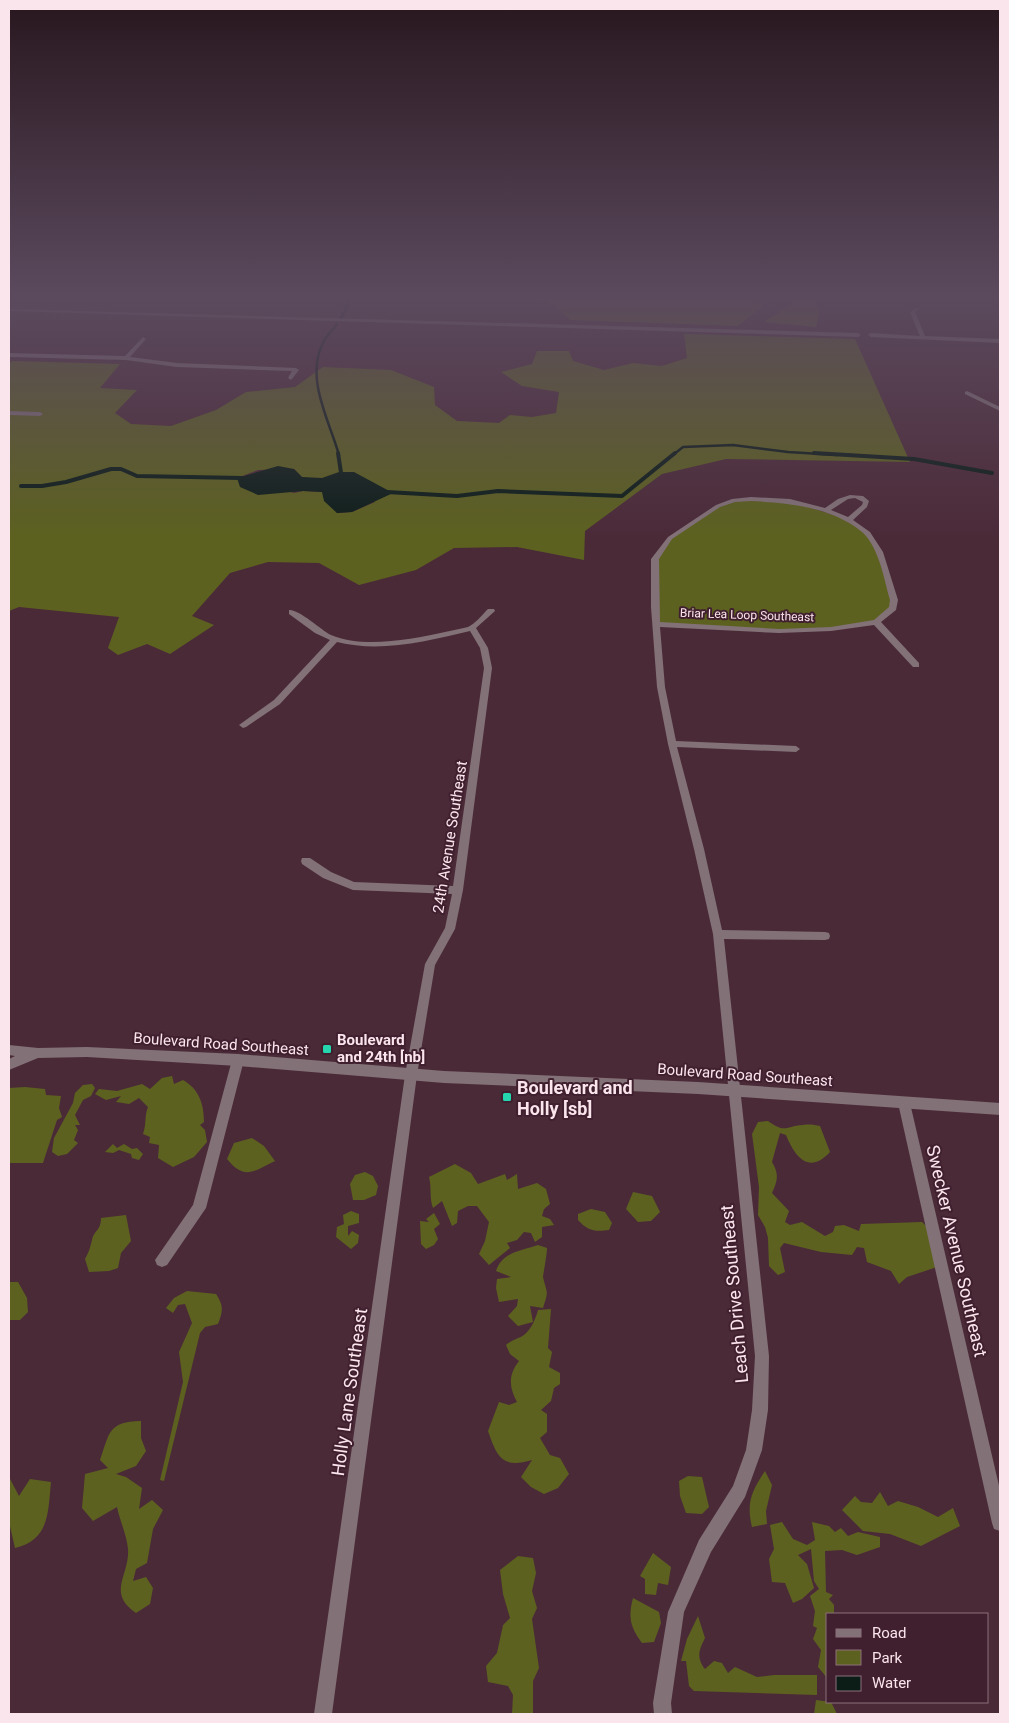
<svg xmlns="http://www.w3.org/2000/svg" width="1009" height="1723" font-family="Roboto,sans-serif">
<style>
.green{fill:#5c611f;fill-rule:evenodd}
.water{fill:#0c1d18}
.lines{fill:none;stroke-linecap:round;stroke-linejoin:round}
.stream-far1{stroke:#0c1d18;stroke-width:2.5}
.stream{stroke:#0c1d18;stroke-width:4}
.minor{fill:#827177;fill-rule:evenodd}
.tertiary{fill:#827177;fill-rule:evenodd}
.poi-dot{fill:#24d5ae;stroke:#40202e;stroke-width:2}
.labels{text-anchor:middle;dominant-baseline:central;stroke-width:4;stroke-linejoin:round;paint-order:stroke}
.far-street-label{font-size:12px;fill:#fbe5ed;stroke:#40202e}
.street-label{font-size:15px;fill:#fbe5ed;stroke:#40202e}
.poi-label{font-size:15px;font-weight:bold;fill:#fbe5ed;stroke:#40202e;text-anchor:start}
.near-poi-label{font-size:18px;font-weight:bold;fill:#fbe5ed;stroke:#40202e;text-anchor:start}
.near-street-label{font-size:18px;fill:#fbe5ed;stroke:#40202e}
</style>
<rect width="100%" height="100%" fill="#4b2a38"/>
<g class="green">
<path d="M523,296H752L764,305L738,326L570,320L554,305Z"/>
<path d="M791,296H815L819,312L816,327L764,322L792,303Z"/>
<path d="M684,334L855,339L910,462L726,459L662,474L585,531L584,560L517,547L454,548L416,570L359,585L319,563L268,562L230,573L192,616L214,625L170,654L147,644L118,655L108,648L119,617L19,607L9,611V364L12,361L120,364L100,388L137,390L115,413L131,424L171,426L216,410L246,392L295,387L323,367L391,370L434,387L435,405L457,421L499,423L510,415L532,417L556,413L559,392L522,386L501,372L532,364L537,351H569L573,361L604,370L633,363L662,366L687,358ZM294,469L302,477C309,478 317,479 323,478C348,474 343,466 369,481L375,502L352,512L337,513L323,492L303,491L294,493L237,478L258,470Z"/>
<path d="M734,500L790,501L849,520L874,541L894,600L893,608L876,622L808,631L656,624C656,611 652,568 656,558C665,534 711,508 734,500Z"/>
<path d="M172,1076L174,1084L183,1080C199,1089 204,1104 204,1122L200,1125L205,1130L207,1142L194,1157L173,1167L158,1158L159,1145L149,1143L150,1137L143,1134C147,1122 144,1117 148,1107L139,1098L129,1104L116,1102L121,1096L106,1100L95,1094L99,1089L117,1091L142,1084L150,1089L162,1078Z"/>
<path d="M92,1084L95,1088L91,1096L83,1100L75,1115L80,1125H75L78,1130L74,1140L78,1143L67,1154L58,1156L52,1152L54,1138L73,1103L75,1093L83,1085Z"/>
<path d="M25,1087L45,1089L46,1095L61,1096L59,1108L62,1117L57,1120L43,1163H9V1088Z"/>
<path d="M768,1121C786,1134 785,1126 803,1125C809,1124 815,1125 820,1126L830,1152C809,1175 795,1157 786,1135L780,1133L772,1162C779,1174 778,1180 772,1193L789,1211L785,1222L790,1225L802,1222L825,1236L833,1232L835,1226L844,1225L859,1231L861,1224L922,1222L937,1236V1267L907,1277L899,1284L891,1271L867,1262L864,1248L857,1247L852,1255L821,1252L784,1243L780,1248L785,1272L778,1275L769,1266L768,1238L765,1227L758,1215L759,1187L752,1134L758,1122Z"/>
<path d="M252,1138L264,1146L275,1161C254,1171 245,1181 227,1159L234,1143Z"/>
<path d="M113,1144L117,1148L124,1144L132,1149L137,1148L143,1154L139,1160L132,1158L131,1154L119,1150L113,1153L105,1152Z"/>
<path d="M455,1164L471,1173L478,1184L505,1174L507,1180L517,1174L518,1189L537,1183L546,1189L550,1204L544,1209L542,1216L550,1219L554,1225L542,1227V1237L535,1242L531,1233L524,1232L517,1240L507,1243L510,1248L489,1265L479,1254L485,1241L489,1222L477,1206H468L458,1211L457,1223L452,1226L442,1201L433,1208C429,1197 432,1189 429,1177Z"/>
<path d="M365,1172L373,1176L378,1186L376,1195L364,1200H353L350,1184L355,1175Z"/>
<path d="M633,1192L652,1196L660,1212L651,1221L638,1222L626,1209Z"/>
<path d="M591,1209L605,1212L612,1223L609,1230C595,1232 588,1231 578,1220V1214Z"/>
<path d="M351,1211L359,1214V1223L348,1226V1236L352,1231L359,1235L358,1243L351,1249L336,1237L337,1227L344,1224L343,1215Z"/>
<path d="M434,1213L440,1224L434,1229L438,1239L434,1245L426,1249L421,1244L420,1221L429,1222L426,1219Z"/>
<path d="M126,1215L131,1241L121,1253L118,1268L109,1271L89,1272L85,1259C89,1252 90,1248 92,1240C94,1230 101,1231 101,1218Z"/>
<path d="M538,1245L547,1248C547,1255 543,1275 543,1277C547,1294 549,1290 543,1308L530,1306L533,1322L518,1326L508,1316L517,1306L518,1299L499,1302L496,1288L497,1279L511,1277L496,1271C502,1252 521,1251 538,1245Z"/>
<path d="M9,1282H18L27,1298L28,1312L20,1320H9Z"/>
<path d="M187,1291L216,1294C224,1306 223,1311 218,1324L205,1327L200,1333L164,1481L160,1480L183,1382L179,1352L192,1323L185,1304L178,1305L173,1313L166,1308L174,1298Z"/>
<path d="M551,1309L548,1348L552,1352L549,1367L560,1373V1384L554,1388L551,1401L541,1410L547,1414V1432L540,1438L550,1455L560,1458L569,1474L558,1488L544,1494L531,1487L521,1477L532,1460C502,1469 497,1457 488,1431L499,1402L509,1405L517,1402C509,1387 508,1375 519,1361L510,1354L506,1345C513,1339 518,1339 524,1335C531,1330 536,1318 538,1310Z"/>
<path d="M141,1421V1438L146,1451L136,1466L116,1474L126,1477L142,1488L139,1509L152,1500L163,1510L153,1529L147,1563L136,1569L133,1581L146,1577L153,1588L150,1604L136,1613C106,1593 130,1575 128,1549C127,1536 120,1521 117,1507L93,1521L82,1508L85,1474L108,1468L100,1460C110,1432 108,1422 141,1421Z"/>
<path d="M765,1471L772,1485L766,1511L767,1524L752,1527C746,1502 752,1491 765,1471Z"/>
<path d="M688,1476L702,1477L709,1507L702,1514L686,1513L680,1496L679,1481Z"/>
<path d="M9,1477L19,1496L30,1479L51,1482C48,1511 50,1540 15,1548L9,1522Z"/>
<path d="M880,1492L888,1506L898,1501L918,1507L938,1517L953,1508L960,1526L921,1546L890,1534L863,1531L842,1510L855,1496L861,1502L872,1503Z"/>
<path d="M782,1522L793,1539L807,1545L815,1540L812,1522L829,1526L835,1532L841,1528L848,1536L858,1532L880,1537V1547L857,1555L842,1550L825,1551L826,1592L833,1595L829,1599L834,1605V1614H828V1679L818,1667L821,1650L813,1639L817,1628L813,1626L815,1611L810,1596L819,1589L814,1581L811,1549L798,1555L807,1564L814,1588L802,1599L793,1603L785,1583L772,1582L769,1559L774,1549L770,1525Z"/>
<path d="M653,1553L671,1567L668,1585L658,1583L656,1595L645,1594V1579L640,1576Z"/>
<path d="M518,1556L533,1558L536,1573L532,1591L537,1608L532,1619L539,1668L533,1681V1714H512L513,1695L508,1686L488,1682L486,1666L497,1653L503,1625L510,1618L503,1594L500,1570Z"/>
<path d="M633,1598L659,1612L661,1623L654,1642L642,1643C630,1627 628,1617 633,1598Z"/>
<path d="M698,1616L705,1638C699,1650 696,1657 705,1669L714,1661L722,1663L728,1673L735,1667L757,1677L774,1675H817V1695L694,1691L689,1686L686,1661H681L687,1639Z"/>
<path d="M816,1700L831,1702L837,1714H814Z"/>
</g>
<path class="water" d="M278,466L294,469L302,477L322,478L339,472H354L393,493L352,512L337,513L324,501L322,492L303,491L258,495L240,487L237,478Z"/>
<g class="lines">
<g class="stream-far1">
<path d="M340,319L347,308L349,296"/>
<path d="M337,324C333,330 326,336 323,343C305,378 329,420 339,455"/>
<path d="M673,455L683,447L733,445L788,452L837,455"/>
</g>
<g class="stream">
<path d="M338,453L342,479"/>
<path d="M814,453L914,459L992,473"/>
<path d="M21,486H42L66,482L111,469H121L137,476L242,478"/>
<path d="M387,492L457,496L498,491L622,496L675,453"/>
</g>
<g class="minor">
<path d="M917,308L919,309L915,312L925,336L1000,339V343L871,337L868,335L871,333L920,336L910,312Z"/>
<path d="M9,309L858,333L861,335L858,337L9,311Z"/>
<path d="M143,337L146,339L130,357L177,363L296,368L299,370L291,380L288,378L292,371L177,367L126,360L9,357V353L125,356Z"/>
<path d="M967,391L1000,407V411L965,394V392Z"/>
<path d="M9,411L40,412L43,414L40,416L9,415Z"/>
<path d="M850,495L863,496L869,501L867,507L853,520L870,532L883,552L898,600L896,610L881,622L919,663V667H913L874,625L831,631L779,633L660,627L665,687L676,741L796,746L800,749L796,752L677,747L704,849L722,930L825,932L829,933L830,936L829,939L825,940L724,939L769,1356L768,1410L762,1450L745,1497L711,1552L684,1612L671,1703L672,1714H654L653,1703L668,1612L699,1540L733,1486L746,1450L752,1410L755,1356L713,934L694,849L668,744L657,687L651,607V559L668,537L716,505L732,499L751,497L790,499L825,508L838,499ZM855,498L863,502L862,505L848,517L831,510L848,499ZM751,501C787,503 823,506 854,526C858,529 863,532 866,536C880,553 884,579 890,600L889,607L874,620L831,627L779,629L660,622L659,559L672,539L720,507L735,502Z"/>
<path d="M488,609H494L495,611L476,628L488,648L492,668L463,890L455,929L435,965L417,1075L332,1714H314L405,1075L425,964L445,928L452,894L353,890L323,878L302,864L301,861L302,858H310L331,872L354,882L453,886L484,668L480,648L470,631C427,641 381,653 337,642L280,704L246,727L243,728L239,725L274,700L330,640L315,633L289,614V610C299,609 321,630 331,635C364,649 412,639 445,632C453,630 461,629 468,627C475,624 482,615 488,609Z"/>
<path d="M238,1054L242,1056L244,1060L206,1208L167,1265L162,1267L157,1265L155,1260L193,1205L232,1060L234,1056Z"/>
<path d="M904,1097L908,1099L910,1103L1000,1490V1531L994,1529L992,1523L898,1103L900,1099Z"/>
</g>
<path class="tertiary" d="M9,1045L38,1048L87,1047L238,1054L444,1071L698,1082L1000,1103V1115L698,1094L444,1083L238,1066L87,1057L38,1058L9,1070V1059L15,1056L9,1055Z"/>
</g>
<linearGradient id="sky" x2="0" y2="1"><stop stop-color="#29171f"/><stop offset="0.55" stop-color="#5b4a5e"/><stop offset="1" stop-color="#5b4a5e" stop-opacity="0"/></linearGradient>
<rect width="1009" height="538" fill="url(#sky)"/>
<g class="poi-dot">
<rect x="322" y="1044" width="10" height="10" rx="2.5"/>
<rect x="502" y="1092" width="10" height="10" rx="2.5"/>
</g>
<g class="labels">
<g class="far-street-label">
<text transform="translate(747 615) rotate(2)">Briar Lea Loop Southeast</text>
</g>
<g class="street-label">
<text transform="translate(450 837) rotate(-81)">24th Avenue Southeast</text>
<text transform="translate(221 1044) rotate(4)">Boulevard Road Southeast</text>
<text transform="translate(745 1075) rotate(4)">Boulevard Road Southeast</text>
</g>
<g class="poi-label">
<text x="337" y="1040">Boulevard<tspan x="337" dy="17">and 24th [nb]</tspan></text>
</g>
<g class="near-poi-label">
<text x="517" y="1087">Boulevard and<tspan x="517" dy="21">Holly [sb]</tspan></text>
</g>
<g class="near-street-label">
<text transform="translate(957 1251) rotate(77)">Swecker Avenue Southeast</text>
<text transform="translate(734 1294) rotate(-95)">Leach Drive Southeast</text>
<text transform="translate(349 1392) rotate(-82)">Holly Lane Southeast</text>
</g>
</g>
<rect width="1009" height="1723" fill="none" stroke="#fbe5ed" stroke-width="20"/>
<rect x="826" y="1613" width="162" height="90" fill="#40202e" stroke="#8b6f7a"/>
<rect x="836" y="1629" width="25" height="8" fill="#827177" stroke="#8b6f7a"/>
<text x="872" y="1638" font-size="15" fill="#fbe5ed">Road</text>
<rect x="836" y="1650" width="25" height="15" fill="#5c611f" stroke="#8b6f7a"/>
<text x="872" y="1663" font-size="15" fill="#fbe5ed">Park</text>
<rect x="836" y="1676" width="25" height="15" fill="#0c1d18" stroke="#8b6f7a"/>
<text x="872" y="1688" font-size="15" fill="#fbe5ed">Water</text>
</svg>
